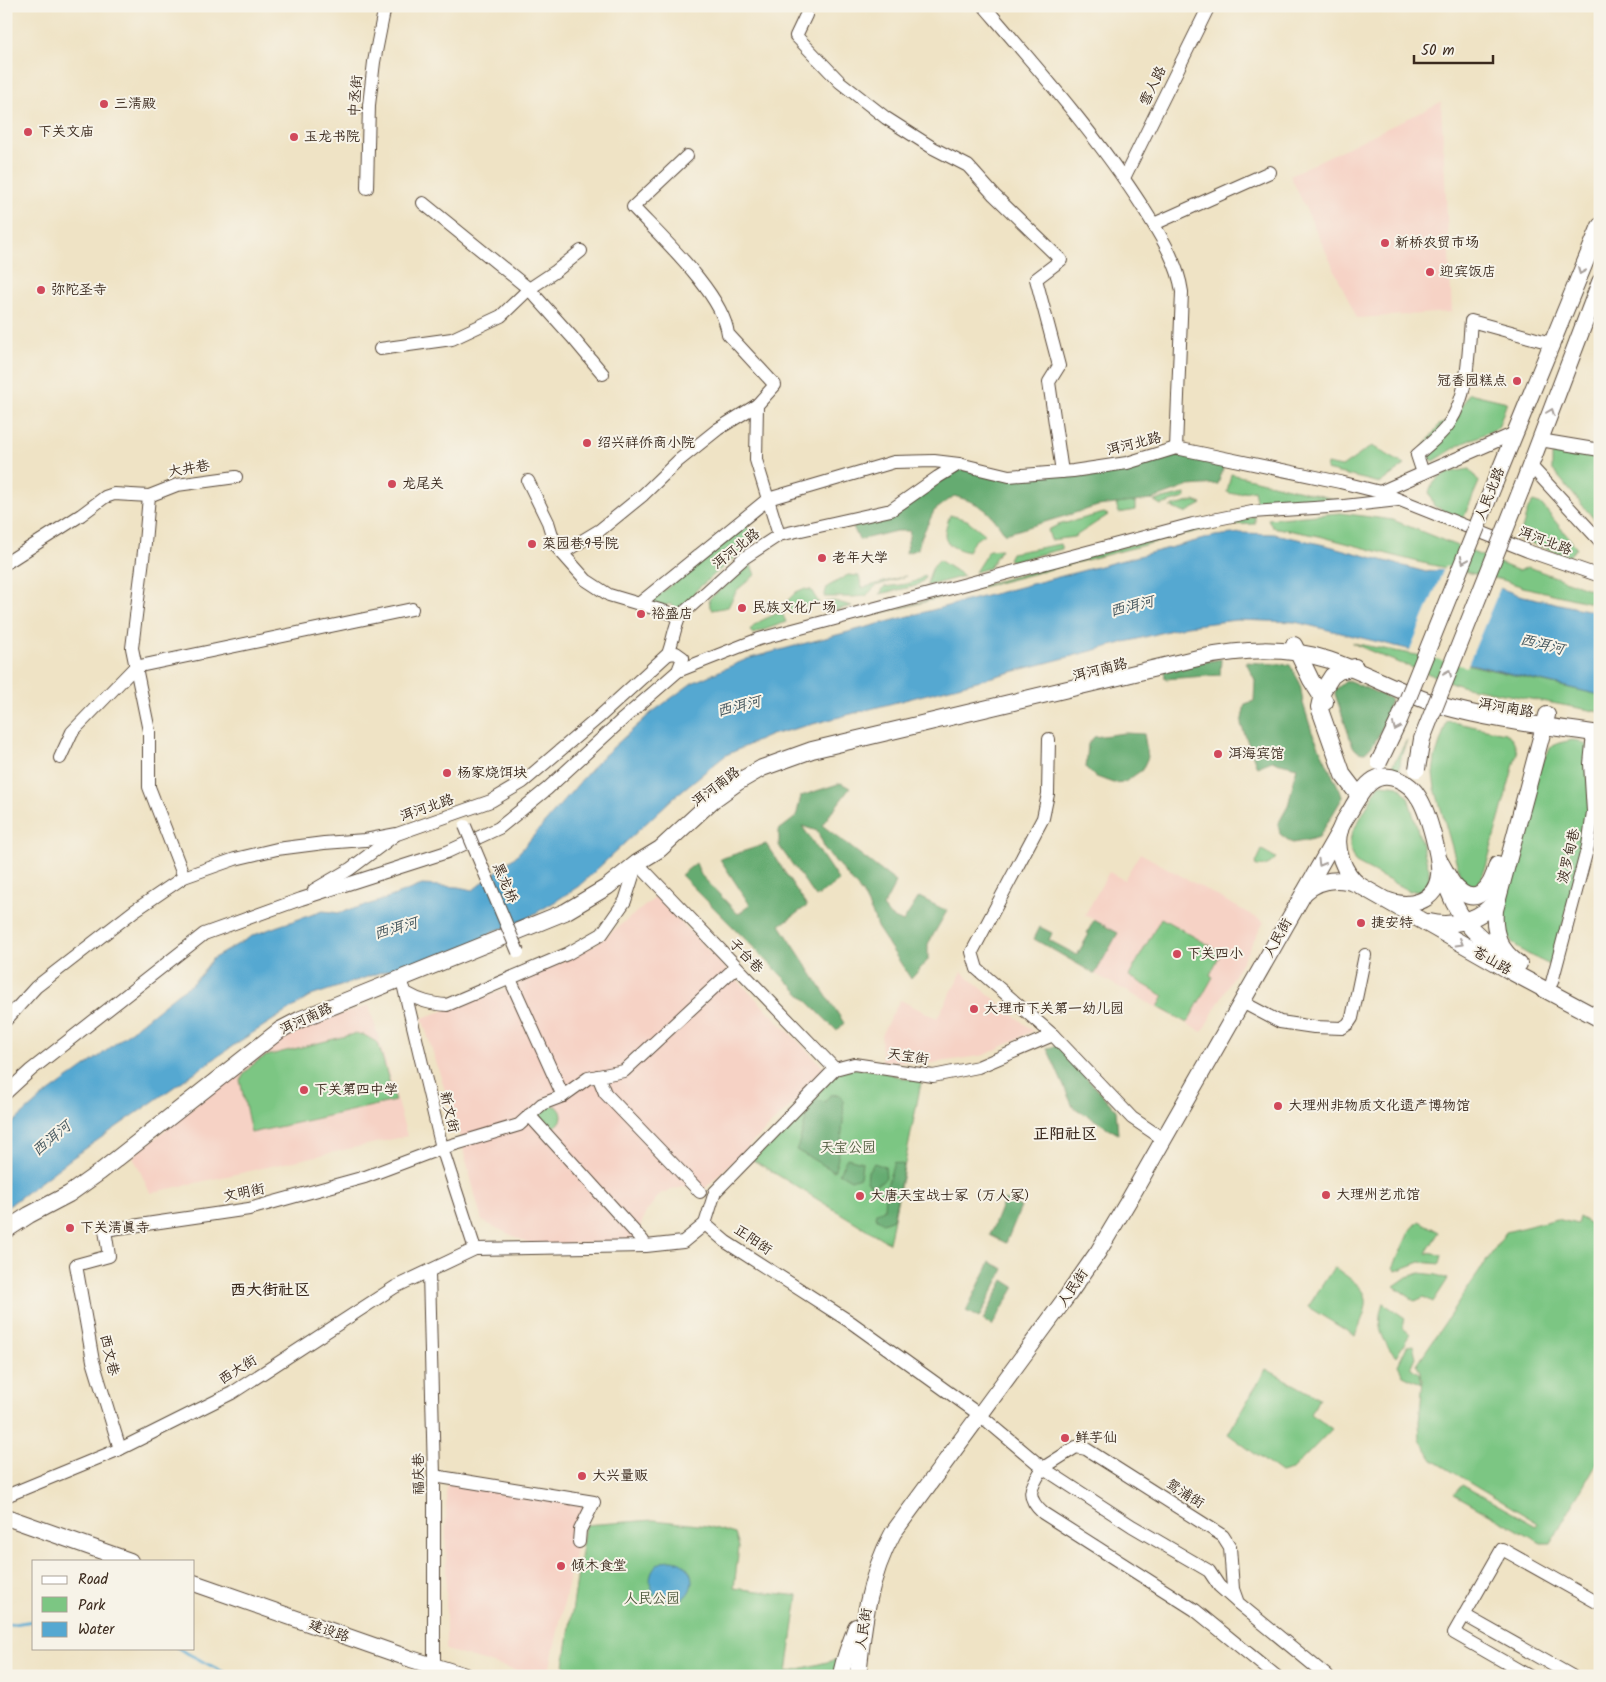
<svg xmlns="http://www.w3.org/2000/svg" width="1606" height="1682" font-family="Kalam,'LXGW WenKai TC',sans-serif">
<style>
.built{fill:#f6d2c5}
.green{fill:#7cc683;stroke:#5c7850}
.forest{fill:#65ab71;stroke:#506a48}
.water{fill:#55a8d1;stroke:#486978}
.pier{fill:#efe3c5}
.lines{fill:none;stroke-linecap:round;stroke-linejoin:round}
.stream{stroke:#55a8d1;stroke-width:3}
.minor-casing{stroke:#564637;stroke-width:14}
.major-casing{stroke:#564637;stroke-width:18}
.minor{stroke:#fff;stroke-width:12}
.major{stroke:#fff;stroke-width:16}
.minor-bridge-casing{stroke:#564637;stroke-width:14;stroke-linecap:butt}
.major-bridge-casing{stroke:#564637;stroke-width:18;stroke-linecap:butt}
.minor-bridge{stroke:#fff;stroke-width:12}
.major-bridge{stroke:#fff;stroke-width:16}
.oneway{stroke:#a79f9a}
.poi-dot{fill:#d1495b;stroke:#f7f3e8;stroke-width:2}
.labels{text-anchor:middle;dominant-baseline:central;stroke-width:4;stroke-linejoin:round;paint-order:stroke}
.street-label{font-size:14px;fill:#3b2a1e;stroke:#f7f3e8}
.poi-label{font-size:14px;fill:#3b2a1e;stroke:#f7f3e8;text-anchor:start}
.park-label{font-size:14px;fill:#4e593c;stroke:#f7f3e8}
.water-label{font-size:15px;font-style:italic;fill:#44565d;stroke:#f7f3e8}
.quarter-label{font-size:16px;font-weight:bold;fill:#3b2a1e;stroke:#f7f3e8}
</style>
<rect width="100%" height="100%" fill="#f7f3e8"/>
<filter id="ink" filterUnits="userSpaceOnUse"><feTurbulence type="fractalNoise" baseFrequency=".02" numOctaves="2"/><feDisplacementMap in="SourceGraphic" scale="10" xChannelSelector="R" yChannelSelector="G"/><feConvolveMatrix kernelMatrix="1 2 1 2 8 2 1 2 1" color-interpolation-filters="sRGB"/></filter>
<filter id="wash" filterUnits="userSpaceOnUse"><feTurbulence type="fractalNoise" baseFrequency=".0096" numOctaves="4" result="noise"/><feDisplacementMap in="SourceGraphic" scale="20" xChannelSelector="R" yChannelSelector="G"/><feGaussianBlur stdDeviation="1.12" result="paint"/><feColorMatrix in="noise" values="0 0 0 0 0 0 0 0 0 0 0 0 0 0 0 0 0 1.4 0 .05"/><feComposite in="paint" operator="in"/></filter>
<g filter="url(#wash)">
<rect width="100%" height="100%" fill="#efe3c5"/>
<g class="built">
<path d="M1441,102L1452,312L1357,318L1290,175Z"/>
<path d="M1140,853L1264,922L1202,1032L1095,974L1118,933L1085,915L1109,872L1124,880Z"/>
<path d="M656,897L827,1071L704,1189L689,1186L673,1189L660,1194L646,1212L636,1238L625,1241L534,1246L482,1221L461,1141L422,1018L504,990L595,945Z"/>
<path d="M962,972L1033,1031L985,1055L933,1063L882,1061L881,1035L900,1000L937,1018Z"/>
<path d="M369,1005L407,1136L150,1193L133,1156L230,1078L279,1041L333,1017Z"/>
<path d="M446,1483L586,1504L548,1676H534L446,1650Z"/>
</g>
<g class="green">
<path d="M1469,393L1507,402L1498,428L1461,444L1434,461L1425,456L1422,449L1439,425L1456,417Z"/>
<path d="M1372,446L1405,465L1380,483L1326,470L1327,464L1342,467Z"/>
<path d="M1557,447L1600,453V514L1594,519L1552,469V456Z"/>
<path d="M1470,469L1479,482L1463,519L1434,506L1429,492C1437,472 1451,472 1470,469Z"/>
<path d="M1231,474L1338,500L1257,506L1254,490L1233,494L1227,492Z"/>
<path d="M1185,494V498L1161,505L1154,501Z"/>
<path d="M1135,501V510L1119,513L1116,504Z"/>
<path d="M1194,501L1202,504L1185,513L1170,507Z"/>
<path d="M1533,502L1542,505L1577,548L1569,556L1519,539L1528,509Z"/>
<path d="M1104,513L1108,515L1074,537L1051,540L1048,530L1058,525Z"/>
<path d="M1340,513L1393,520L1519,571L1528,567L1600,593V605L1523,587L1503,580L1418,562L1319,536L1272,527L1268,519Z"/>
<path d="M950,515L967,520L985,534C977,538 971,543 968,552C941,545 942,538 950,515Z"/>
<path d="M1255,516V524L1223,525L1202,530L862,618L1159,537Z"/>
<path d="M746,525L756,539L695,591L693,598L678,610L670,604L660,607L651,601Z"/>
<path d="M1060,544L1062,549L1013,561L1008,559L1011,553Z"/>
<path d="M1001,549L989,568L975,572L989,550Z"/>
<path d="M939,560L964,576L927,586C929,575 931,568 939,560Z"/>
<path d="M751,565L755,575L737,590L728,607L712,610L710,607L709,599Z"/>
<path d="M848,575L859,576L862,588L906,576L876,586L866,596L853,597H824L827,587Z"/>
<path d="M925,575V579L916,586L880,594L884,587C898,585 914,585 925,575Z"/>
<path d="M803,589L811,590L819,603L804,606L792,612L786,602L796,592Z"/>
<path d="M834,601L852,606L828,612L825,602Z"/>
<path d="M781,611L786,622L753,634L750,631C756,620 770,618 781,611Z"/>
<path d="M1352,643L1470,665L1600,695V712L1461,686L1389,659Z"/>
<path d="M1447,721L1505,733C1514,737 1515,744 1517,753L1486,867L1480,881L1474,886L1467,884L1460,875L1435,788L1433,774L1435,758Z"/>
<path d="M1407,740L1401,756L1399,775L1388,773Z"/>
<path d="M1572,740L1580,741L1587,746L1589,804L1584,842L1552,966C1524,952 1503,947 1502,911L1539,769L1551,747L1559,743Z"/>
<path d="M1382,784L1399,786L1408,797L1429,869V881L1421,890L1409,891L1356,863C1350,853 1348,844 1352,833L1379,785Z"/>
<path d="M1262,850L1276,858C1271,864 1263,869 1255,865Z"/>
<path d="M1161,918L1221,952L1210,975L1213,977L1187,1023L1158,1007L1164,996L1129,976Z"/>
<path d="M354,1034L364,1035L378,1043L395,1101L251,1133L240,1080C247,1069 254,1062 266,1056Z"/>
<path d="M855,1068L880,1071L907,1079L922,1078L889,1243L753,1160L837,1073Z"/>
<circle cx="551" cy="1116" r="11"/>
<path d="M1579,1217L1600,1229V1457L1551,1543H1541L1454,1494L1462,1485L1536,1526L1538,1523L1433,1460L1420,1440L1419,1421L1423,1380L1417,1364L1506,1232L1557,1219L1577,1224Z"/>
<path d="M1419,1221L1439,1232L1426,1253L1442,1255L1440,1264L1420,1262L1396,1271L1393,1268L1409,1232Z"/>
<path d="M1334,1267C1370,1293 1374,1293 1355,1336L1308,1307Z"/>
<path d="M1420,1273L1437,1275L1448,1279L1433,1302L1424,1297L1415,1301L1394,1286L1407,1277Z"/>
<path d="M1383,1303L1405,1318L1403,1328L1410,1334L1396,1357C1382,1341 1375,1324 1383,1303Z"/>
<path d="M1413,1345L1416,1357L1411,1368L1420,1374L1422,1384L1403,1375L1398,1365L1407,1346Z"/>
<path d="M1266,1369L1319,1398L1311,1414L1332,1429L1292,1470L1281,1473L1228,1434Z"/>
<path d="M654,1520L707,1526L735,1534L739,1547L734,1588L798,1596L787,1672L839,1659L836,1676H592L564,1666L585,1525Z"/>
</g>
<g class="forest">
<path d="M1177,455L1224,466L1218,484L1189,486L1151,500L1098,506L1005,534C989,510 982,504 954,496L934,511L920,540L918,549L906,553L910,531H896L859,540L851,522L899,511L959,468L992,478L1157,459Z"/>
<path d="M1221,659L1220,675L1165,679L1164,669Z"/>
<path d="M1246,662L1290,665L1300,683L1303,703L1312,732L1343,797L1319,837L1305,841L1292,843L1280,834L1278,824L1288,806L1297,767L1272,761L1257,767L1241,724L1245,704L1254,701L1255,680Z"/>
<path d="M1346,681H1350L1391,699C1385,718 1381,740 1365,753C1358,753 1355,750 1352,744L1335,694L1336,689Z"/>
<path d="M1125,733L1144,734L1148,757L1142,770L1125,782L1113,783L1094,776L1086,768L1088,744L1094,737Z"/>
<path d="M841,783L850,788L822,825L896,882L883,907L890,916L903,922L919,897L947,911L928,944V960L911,979L877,927L873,915L862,893L824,848L822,841L817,831L802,826L839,881L816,897L779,846V830L796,817L801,796Z"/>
<path d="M766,844L807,906L780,925L844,1023L837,1031L681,875L696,863L701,875L738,914L750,905L720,859Z"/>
<path d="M1094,920L1118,933L1095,974L1034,939L1040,927L1052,933L1049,940L1077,955L1089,934L1087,933Z"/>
<path d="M1057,1046L1116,1110L1118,1134L1073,1107L1047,1048Z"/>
<path d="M839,1094C841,1097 842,1098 843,1101C845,1114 840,1160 834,1171L796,1150C802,1137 804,1124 808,1111L803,1109L813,1099L825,1102L830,1095Z"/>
<path d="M847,1158L862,1162L860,1177L851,1180L839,1173Z"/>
<path d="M894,1162L904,1165L893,1219L883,1223L875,1217L876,1213L884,1210L885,1192Z"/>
<path d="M874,1163L885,1167L886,1177L882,1182L873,1186L867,1181L868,1171Z"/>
<path d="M1004,1200L1021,1207L1006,1243L990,1235Z"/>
<path d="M990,1262L1004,1269L979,1318L966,1311Z"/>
<path d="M1004,1280L1015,1287L992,1326L983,1320Z"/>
</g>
<g class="water">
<path d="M1241,533L1275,534L1329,546L1426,572L1446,569L1519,595L1600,613V695L1295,622L1236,620L1187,626L771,735L726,755L674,797L579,886L556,901L524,920L512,926L493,931L487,938L473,945L388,970L311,996L240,1041L72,1158L6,1208V1129L41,1098L101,1055L178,993L189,986L200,976L212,959L254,935L278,926L323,911L339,913L377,902L422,885L458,887L473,890L516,856L598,761L651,713L692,683L747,659L791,647L1215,536Z"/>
<circle cx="671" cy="1581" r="21"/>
</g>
<path class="pier" d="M1445,566L1501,586L1467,667L1409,652Z"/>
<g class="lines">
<g class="stream">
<path d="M6,1625L34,1621"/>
<path d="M177,1648L231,1676"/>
</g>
</g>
</g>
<g filter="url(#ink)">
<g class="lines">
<defs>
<g id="minor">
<path d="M984,6C1040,71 1098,137 1144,209C1160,235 1178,262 1182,292L1176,448"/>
<path d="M806,15L796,36L840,82L886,118L933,148L968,166L994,195L1061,260L1036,279L1059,366L1049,382L1062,472"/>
<path d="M687,156L633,207C661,237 723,294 728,334L775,385L757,405L756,460L779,535"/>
<path d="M1124,178L1209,6"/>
<path d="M367,188L369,105L374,62L385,6"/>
<path d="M423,203L529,289L572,337L603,374"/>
<path d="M1154,224L1270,172"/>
<path d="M380,349L452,339L501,316L529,289L556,271L581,251"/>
<path d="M1540,440L1600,450"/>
<path d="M1530,465L1600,541"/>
<path d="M1423,473L1417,455C1428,445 1443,434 1450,422C1469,393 1468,354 1471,321L1551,343"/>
<path d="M528,481L548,522L555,545L586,580L609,595L680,616"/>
<path d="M1380,492L1515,433"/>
<path d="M149,496L145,543L132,648L149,731V787L184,877"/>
<path d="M562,553L600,530L643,495L678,461L718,429L757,405"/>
<path d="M6,563L81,515L105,497L114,494L149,496L177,485L236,477"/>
<path d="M640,603L768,499L894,462L934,461L959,464"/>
<path d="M678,671L759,639L1193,524L1252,512L1344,506L1398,500"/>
<path d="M1049,739L1048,794L1043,818L972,952L977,969L1053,1035"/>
<path d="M60,758L72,732L135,667L412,609"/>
<path d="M314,890L350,869L394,836"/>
<path d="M510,979L563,1096"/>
<path d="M1552,982L1588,846L1593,812L1590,764L1593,733"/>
<path d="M404,988L442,1148L475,1249"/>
<path d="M406,993C420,1001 431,1004 447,1005L567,954L602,934L625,901L637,863L835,1069"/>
<path d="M1242,1002L1280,1022L1314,1027L1342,1028L1348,1024L1352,1018L1365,955"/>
<path d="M6,1020L36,987L134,911L184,877L235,859L277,849L324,843L365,840L397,834L491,801L523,782L598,718L668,654C673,641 674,628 680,616L744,558L779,535L891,510L938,477L959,464L1009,476L1073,471L1127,463L1176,448L1340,482L1380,492L1528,551L1600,576"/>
<path d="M598,1076L605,1093L700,1192"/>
<path d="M6,1093L31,1070L204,934L301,899L447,852L499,828L547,789L623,719L678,671L683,658L676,653L668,654"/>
<path d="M529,1115L643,1241"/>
<path d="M705,1224L715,1192L835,1069L854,1064L933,1076L978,1067L1053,1035L1132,1118L1163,1139"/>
<path d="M429,1272L434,1476V1676"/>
<path d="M120,1449L93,1361L76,1265L109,1256L105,1230L249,1209L365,1177L442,1148L519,1125L542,1104L563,1096L588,1078L624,1071L736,967"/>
<path d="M434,1476L594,1502L580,1530L579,1542"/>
<path d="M6,1496L120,1449L232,1393L395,1287L475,1249L646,1246L683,1242L705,1224L726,1242L852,1323L980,1415L1043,1468L1076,1447L1086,1449L1223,1536L1230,1547L1233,1589L1238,1603L1327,1676"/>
<path d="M1237,1602L1219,1586L1209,1571L1132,1526L1043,1468C1031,1487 1024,1496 1043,1513L1195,1610L1276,1676"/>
<path d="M1464,1615L1572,1676"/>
<path d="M1529,1676L1454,1633L1502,1549L1600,1604"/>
</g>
<g id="major">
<path d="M1495,482L1600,226"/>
<path d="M1521,490L1600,282"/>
<path d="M1294,645L1311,680L1325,702"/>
<path d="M1355,667L1339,671L1332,676L1323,690L1319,707L1343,775L1359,796"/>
<path d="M1439,860C1444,868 1448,877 1453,884C1475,911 1491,889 1497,865"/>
<path d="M1444,877C1455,915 1472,934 1505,956"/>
<path d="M1304,893C1320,879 1340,877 1359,885"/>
<path d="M1386,900C1408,909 1436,903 1439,875C1441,859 1428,812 1419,798C1410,782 1387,769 1371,782C1363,788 1358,798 1353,806C1349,814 1342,822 1340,830C1334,848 1344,874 1359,885L1510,971L1600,1019"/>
<path d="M1429,922C1454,928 1484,919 1498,897"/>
<path d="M1519,964C1500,951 1493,934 1495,910L1547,715"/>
<path d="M6,1230L29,1215L69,1194L100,1172L280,1030L301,1019L565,912L607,887L637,863L660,849L713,800L738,782L762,768L812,750L1198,658C1242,649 1285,646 1329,660C1367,673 1401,693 1439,705C1491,720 1546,726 1600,734"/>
<path d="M6,1517L130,1561"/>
<path d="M194,1583L411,1659L465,1676"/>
<path d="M841,1676C843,1659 851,1643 856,1627"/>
<path d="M858,1676C863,1626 868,1578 893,1533L1068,1295L1098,1252L1129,1200L1340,830"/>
</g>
</defs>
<use href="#minor" class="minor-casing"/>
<use href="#major" class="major-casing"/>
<use href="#minor" class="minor"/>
<use href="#major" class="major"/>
<defs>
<path id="minor-bridge" d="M465,826L518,952"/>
<g id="major-bridge">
<path d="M1379,762L1400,718L1495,482"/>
<path d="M1417,769L1422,739L1521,490"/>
</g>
</defs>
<use href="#minor-bridge" class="minor-bridge-casing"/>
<use href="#major-bridge" class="major-bridge-casing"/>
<use href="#minor-bridge" class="minor-bridge"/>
<use href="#major-bridge" class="major-bridge"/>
</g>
<defs><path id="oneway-chevron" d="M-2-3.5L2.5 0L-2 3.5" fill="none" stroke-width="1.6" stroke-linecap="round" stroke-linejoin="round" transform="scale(1.25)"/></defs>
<g class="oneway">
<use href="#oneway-chevron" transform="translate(1581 271) rotate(112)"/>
<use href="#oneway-chevron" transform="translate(1551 412) rotate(-69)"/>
<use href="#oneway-chevron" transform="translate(1464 560) rotate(112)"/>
<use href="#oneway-chevron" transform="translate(1448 673) rotate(-68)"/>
<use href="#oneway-chevron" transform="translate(1396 727) rotate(114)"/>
<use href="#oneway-chevron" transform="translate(1321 863) rotate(120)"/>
<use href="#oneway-chevron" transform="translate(1460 943) rotate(30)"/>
</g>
</g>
<g class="poi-dot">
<circle cx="104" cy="104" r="5"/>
<circle cx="28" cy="132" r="5"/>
<circle cx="294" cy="137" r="5"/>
<circle cx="1385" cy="243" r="5"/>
<circle cx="1430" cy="272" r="5"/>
<circle cx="41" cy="290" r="5"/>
<circle cx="1517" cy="381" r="5"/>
<circle cx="587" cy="443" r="5"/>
<circle cx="392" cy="484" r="5"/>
<circle cx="532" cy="544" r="5"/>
<circle cx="822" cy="558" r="5"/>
<circle cx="742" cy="608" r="5"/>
<circle cx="641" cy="614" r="5"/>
<circle cx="1218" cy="754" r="5"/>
<circle cx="447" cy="773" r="5"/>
<circle cx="1361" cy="923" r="5"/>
<circle cx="1177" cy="954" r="5"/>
<circle cx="974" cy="1009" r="5"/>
<circle cx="304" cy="1090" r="5"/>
<circle cx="1278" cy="1106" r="5"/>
<circle cx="1326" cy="1195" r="5"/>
<circle cx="860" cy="1196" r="5"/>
<circle cx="70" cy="1228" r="5"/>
<circle cx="1065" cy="1438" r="5"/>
<circle cx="582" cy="1476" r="5"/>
<circle cx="561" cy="1566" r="5"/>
</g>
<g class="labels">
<g class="street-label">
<text transform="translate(1153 86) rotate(-64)">雪人路</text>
<text transform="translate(356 96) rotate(-86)">中丞街</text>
<text transform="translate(1134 444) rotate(-14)">洱河北路</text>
<text transform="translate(189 469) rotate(-10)">大井巷</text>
<text transform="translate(1490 494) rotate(-68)">人民北路</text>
<text transform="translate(1545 541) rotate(21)">洱河北路</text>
<text transform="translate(736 549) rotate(-38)">洱河北路</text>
<text transform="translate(1100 670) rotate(-14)">洱河南路</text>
<text transform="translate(1506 708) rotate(10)">洱河南路</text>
<text transform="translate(716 787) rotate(-37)">洱河南路</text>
<text transform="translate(427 808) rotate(-19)">洱河北路</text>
<text transform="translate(1569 856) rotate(-77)">波罗甸巷</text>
<text transform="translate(505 883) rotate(67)">黑龙桥</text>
<text transform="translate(1278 938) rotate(-61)">人民街</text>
<text transform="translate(746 956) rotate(46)">子台巷</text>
<text transform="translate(1492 961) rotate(30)">苍山路</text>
<text transform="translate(306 1019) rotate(-25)">洱河南路</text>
<text transform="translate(908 1057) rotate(9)">天宝街</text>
<text transform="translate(449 1112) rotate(77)">新文街</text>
<text transform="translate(244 1193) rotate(-12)">文明街</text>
<text transform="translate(753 1240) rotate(34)">正阳街</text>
<text transform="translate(1073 1288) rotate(-56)">人民街</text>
<text transform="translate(109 1355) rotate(77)">西文巷</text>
<text transform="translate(238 1370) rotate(-32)">西大街</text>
<text transform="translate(419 1474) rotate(-91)">福庆巷</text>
<text transform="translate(1185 1494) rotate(32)">鸳浦街</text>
<text transform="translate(864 1629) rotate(-82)">人民街</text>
<text transform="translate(329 1631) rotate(19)">建设路</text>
</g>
<g class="poi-label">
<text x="114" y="104">三清殿</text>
<text x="38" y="132">下关文庙</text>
<text x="304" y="137">玉龙书院</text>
<text x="1395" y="243">新桥农贸市场</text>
<text x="1440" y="272">迎宾饭店</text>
<text x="51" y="290">弥陀圣寺</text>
<text x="1507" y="381" text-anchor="end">冠香园糕点</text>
<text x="597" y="443">绍兴祥侨商小院</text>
<text x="402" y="484">龙尾关</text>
<text x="542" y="544">菜园巷9号院</text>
<text x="832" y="558">老年大学</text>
<text x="752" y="608">民族文化广场</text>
<text x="651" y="614">裕盛店</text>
<text x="1228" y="754">洱海宾馆</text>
<text x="457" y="773">杨家烧饵块</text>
<text x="1371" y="923">捷安特</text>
<text x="1187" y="954">下关四小</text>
<text x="984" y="1009">大理市下关第一幼儿园</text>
<text x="314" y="1090">下关第四中学</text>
<text x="1288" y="1106">大理州非物质文化遗产博物馆</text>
<text x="1336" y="1195">大理州艺术馆</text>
<text x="870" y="1196">大唐天宝战士冢（万人冢）</text>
<text x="80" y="1228">下关清真寺</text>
<text x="1075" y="1438">鲜芋仙</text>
<text x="592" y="1476">大兴量贩</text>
<text x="571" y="1566">倾木食堂</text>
</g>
<g class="park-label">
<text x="848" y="1148">天宝公园</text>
<text x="652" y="1599">人民公园</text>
</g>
<g class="water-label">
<text transform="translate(1132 607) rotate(-14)">西洱河</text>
<text transform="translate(1542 645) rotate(14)">西洱河</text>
<text transform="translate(739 707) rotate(-14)">西洱河</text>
<text transform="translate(396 929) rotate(-16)">西洱河</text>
<text transform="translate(52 1139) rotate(-40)">西洱河</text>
</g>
<g class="quarter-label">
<text x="1065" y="1134">正阳社区</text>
<text x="270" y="1290">西大街社区</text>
</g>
</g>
<rect width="1606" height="1682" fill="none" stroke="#f7f3e8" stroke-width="25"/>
<rect x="32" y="1560" width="162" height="90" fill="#f7f3e8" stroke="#aca397"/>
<rect x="42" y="1576" width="25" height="8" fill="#ffffff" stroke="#aca397"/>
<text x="78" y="1584" font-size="15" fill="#3b2a1e">Road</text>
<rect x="42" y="1597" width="25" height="15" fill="#7cc683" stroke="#aca397"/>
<text x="78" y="1610" font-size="15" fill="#3b2a1e">Park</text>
<rect x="42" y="1622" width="25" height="15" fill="#55a8d1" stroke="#aca397"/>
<text x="78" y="1634" font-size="15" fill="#3b2a1e">Water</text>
<path d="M1414 55v8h79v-8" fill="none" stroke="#3b2a1e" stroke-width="2.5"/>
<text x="1421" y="55" font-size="15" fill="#3b2a1e" stroke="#f7f3e8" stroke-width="4" paint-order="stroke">50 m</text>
</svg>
